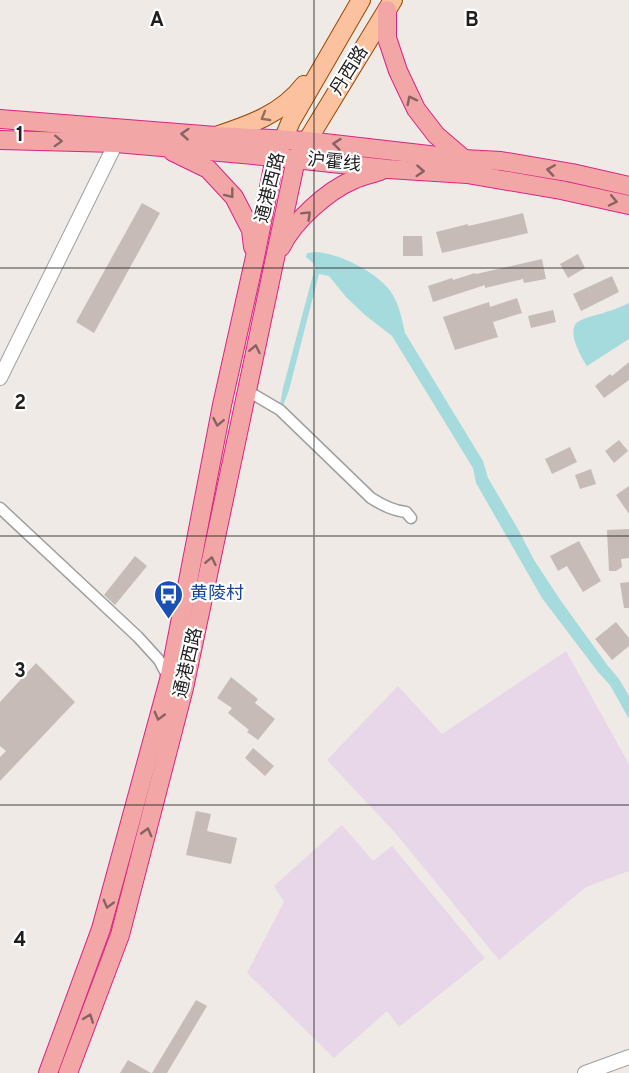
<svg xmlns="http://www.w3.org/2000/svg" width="629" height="1073" font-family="Overpass,'Noto Sans SC',sans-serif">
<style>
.industrial{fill:#e8d7e9}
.water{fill:#a5dbdd}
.building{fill:#c7bbb8}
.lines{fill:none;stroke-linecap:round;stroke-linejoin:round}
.minor-casing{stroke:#a0a0a0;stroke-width:13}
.tertiary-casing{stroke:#a0a0a0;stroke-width:16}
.primary-casing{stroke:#994800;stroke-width:20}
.trunk-casing{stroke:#db2487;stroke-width:20}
.minor{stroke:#fff;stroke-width:10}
.tertiary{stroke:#fff;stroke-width:14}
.primary{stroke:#fcc19e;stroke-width:18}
.trunk{stroke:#f2a6a6;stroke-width:18}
.oneway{stroke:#886262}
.oneway2{stroke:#8e705e}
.grid{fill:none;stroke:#1f1f1f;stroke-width:1.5;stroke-opacity:0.55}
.labels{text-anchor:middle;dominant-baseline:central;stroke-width:4.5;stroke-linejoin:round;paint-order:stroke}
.street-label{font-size:18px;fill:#1f1f1f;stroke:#fff}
.transit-label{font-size:18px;fill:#164399;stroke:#fff;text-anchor:start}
.grid-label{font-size:20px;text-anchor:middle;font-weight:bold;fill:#1f1f1f;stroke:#fff;stroke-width:4.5;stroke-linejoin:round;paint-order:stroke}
</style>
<rect width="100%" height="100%" fill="#efeae5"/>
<g class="industrial">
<path d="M566,651L629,764V871L586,887L499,960L398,836L327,760L398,686L442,734Z"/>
<path d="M342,825L373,861L392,846L485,958L399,1027L387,1011L334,1058L247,973L284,902L274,886Z"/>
</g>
<g class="water">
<path d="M317,252C340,254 377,272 391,292C399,304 402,319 405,333L483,461L488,478L518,529L534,560L561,601L608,666L619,679L629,696V719L610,685L598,672L542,598L476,483L473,468L392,336L365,315L346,297L329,276L319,274L289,390L283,406L280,405L283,388L315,267L314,264L306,257L307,253Z"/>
<path d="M629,303V339L587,366C581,357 569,335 575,325C579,318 599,315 606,312C614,310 622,306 629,303Z"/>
</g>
<g class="building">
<path d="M142,203L160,213L94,333L76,322Z"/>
<path d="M523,213L528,233L442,253L436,232L468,224V226L486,222Z"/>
<path d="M403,236H422L423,256H403Z"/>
<path d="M578,254L585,268L568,278L560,264Z"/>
<path d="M542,259L546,279L524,283L523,279L485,288V285L433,302L428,286L452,278L453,280L475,273L476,274Z"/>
<path d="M612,276L619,292L581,311L573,294Z"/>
<path d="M517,298L522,313L493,322L498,337L455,350L443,317L489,302L490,307Z"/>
<path d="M553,310L556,322L531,328L528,316Z"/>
<path d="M629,362V380L604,398L595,386L610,374L612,376Z"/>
<path d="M619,440L628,451L614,463L605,451Z"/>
<path d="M570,447L577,462L552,474L545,459Z"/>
<path d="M591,469L596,484L580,489L575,475Z"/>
<path d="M629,486V514L616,495Z"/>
<path d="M629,529V558L621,559L622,567L616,571H609L607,530Z"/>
<path d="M579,541L601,581L583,592L567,566L558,571L550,556Z"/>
<path d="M135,556L147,566L115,605L104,595Z"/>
<path d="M629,582V608H624L620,583Z"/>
<path d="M616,622L629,638V646L612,660L595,639Z"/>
<path d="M36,663L75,702L0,781V757L6,751L0,746V702Z"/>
<path d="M231,677L258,699L255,703L275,719L258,740L247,732L249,730L228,713L232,708L217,698Z"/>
<path d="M253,748L274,766L265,776L245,758Z"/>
<path d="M196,811L211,814L207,831L237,838L231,864L186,855Z"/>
<path d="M196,1000L207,1006L167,1073H152Z"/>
<path d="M128,1060L151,1073H120Z"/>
</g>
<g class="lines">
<defs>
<g id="minor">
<path d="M246,390L280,410L371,498C382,505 393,511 406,512L411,518"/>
<path d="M0,508L138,637L159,660L168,677"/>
</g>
<g id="tertiary">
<path d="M0,378L116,143"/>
<path d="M585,1073L629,1057"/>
</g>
<g id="primary">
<path d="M216,136C249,125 282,114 304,85"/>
<path d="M283,140L291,121L361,0"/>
<path d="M307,141L393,0"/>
</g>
<g id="trunk">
<path d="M387,10V38L398,71L416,109L436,135L464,159"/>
<path d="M0,119L216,136L307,141L464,159L501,161L572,173L629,186"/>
<path d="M0,140L116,143L275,157L388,169L467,174L561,190L629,205"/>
<path d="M173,152L208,169L234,197L251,230L253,247"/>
<path d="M281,247C293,222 327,191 353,180C361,176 371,174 380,171"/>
<path d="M48,1073L101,929L169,680L222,405L255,257L275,157L283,140"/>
<path d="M68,1073L120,935L184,688L296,159L307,141"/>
</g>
</defs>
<use href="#minor" class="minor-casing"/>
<use href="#tertiary" class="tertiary-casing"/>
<use href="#primary" class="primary-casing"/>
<use href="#trunk" class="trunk-casing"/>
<use href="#minor" class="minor"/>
<use href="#tertiary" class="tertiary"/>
<use href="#primary" class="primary"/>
<use href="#trunk" class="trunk"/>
</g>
<defs><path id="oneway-chevron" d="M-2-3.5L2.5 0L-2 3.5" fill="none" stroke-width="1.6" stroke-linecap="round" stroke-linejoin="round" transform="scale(1.5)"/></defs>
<g class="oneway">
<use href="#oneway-chevron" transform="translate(411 100) rotate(-117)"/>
<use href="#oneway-chevron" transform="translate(185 134) rotate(-176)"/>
<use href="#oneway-chevron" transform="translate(58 141) rotate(2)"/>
<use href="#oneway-chevron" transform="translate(337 144) rotate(-174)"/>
<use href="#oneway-chevron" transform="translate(551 170) rotate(-171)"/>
<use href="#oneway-chevron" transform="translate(420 171) rotate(4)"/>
<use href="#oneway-chevron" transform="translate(230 194) rotate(52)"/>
<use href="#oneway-chevron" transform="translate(613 201) rotate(12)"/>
<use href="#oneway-chevron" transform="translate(307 215) rotate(-45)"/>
<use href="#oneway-chevron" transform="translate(255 349) rotate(-78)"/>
<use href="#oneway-chevron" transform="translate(218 422) rotate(101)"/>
<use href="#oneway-chevron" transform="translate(211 561) rotate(-78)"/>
<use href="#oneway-chevron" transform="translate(159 716) rotate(105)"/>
<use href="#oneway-chevron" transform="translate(147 832) rotate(-75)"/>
<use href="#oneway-chevron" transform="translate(108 904) rotate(105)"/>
<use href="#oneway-chevron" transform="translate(89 1018) rotate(-69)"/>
</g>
<use class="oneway2" href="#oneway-chevron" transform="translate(265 117) rotate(150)"/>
<path class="grid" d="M314,0V1073M0,268H629M0,536H629M0,805H629"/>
<defs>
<symbol id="bus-pin" viewBox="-11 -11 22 30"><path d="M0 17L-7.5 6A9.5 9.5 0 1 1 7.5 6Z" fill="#1a4fb4" stroke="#fff"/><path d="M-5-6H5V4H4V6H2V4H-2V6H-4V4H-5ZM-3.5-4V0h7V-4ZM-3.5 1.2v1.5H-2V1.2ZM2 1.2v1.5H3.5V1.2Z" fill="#fff"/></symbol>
</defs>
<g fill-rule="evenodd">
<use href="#bus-pin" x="152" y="578" width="33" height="45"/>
</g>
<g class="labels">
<g class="street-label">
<text transform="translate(350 71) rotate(-58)">丹西路</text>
<text transform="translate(334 163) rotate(6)">沪霍线</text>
<text transform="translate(271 188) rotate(-76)">通港西路</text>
<text transform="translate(189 663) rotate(-77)">通港西路</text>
</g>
<g class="transit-label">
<text x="190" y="594">黄陵村</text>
</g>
</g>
<g class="grid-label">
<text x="157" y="26">A</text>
<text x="472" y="26">B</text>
<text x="20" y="141">1</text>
<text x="20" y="409">2</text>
<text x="20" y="677">3</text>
<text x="20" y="946">4</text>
</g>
</svg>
